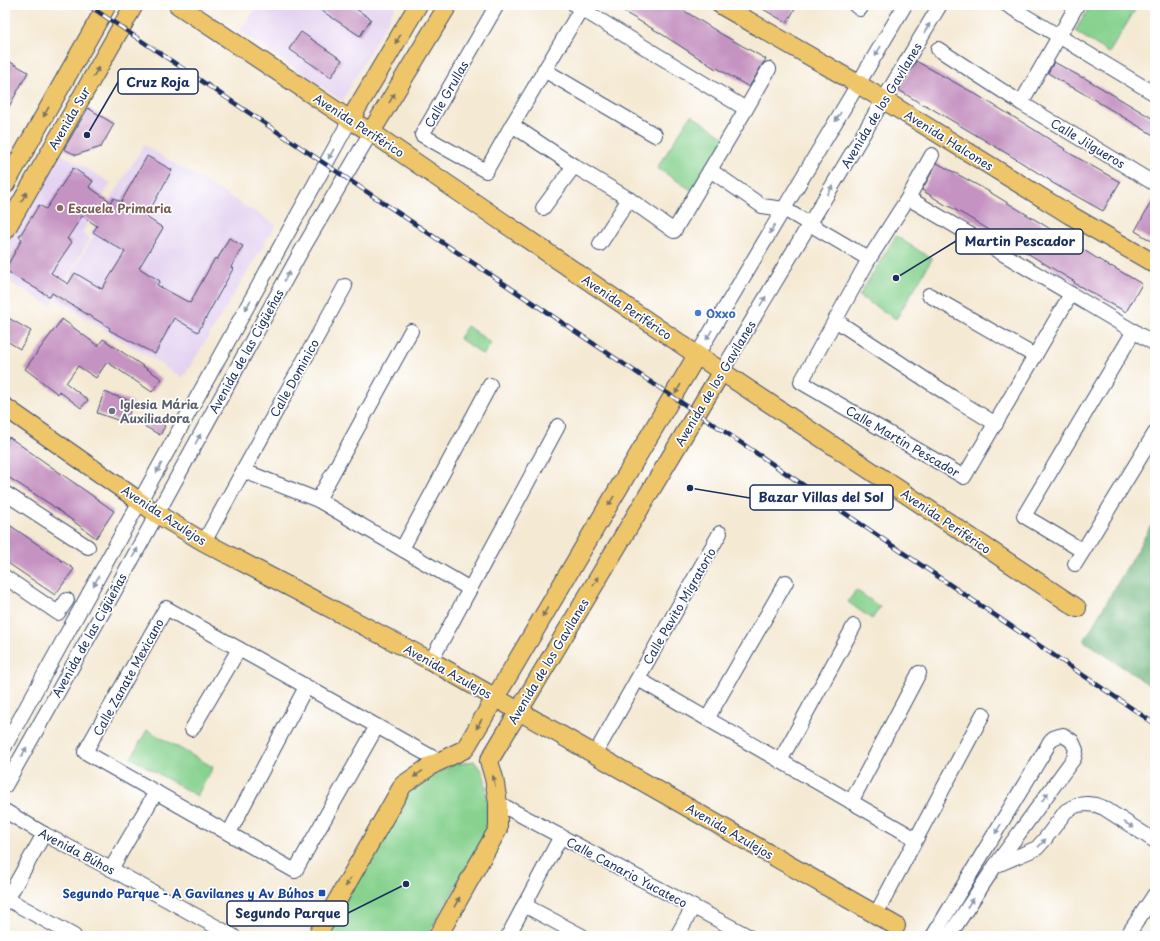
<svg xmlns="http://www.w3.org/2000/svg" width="1160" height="941" font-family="'Playpen Sans',sans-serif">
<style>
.built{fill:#e4d3f1}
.green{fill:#87d28f;stroke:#518076}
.forest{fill:#6db47a;stroke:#44726c}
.building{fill:#c593c1;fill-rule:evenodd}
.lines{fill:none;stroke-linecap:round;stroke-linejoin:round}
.minor-casing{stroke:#3c4b70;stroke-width:16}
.major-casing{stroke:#3c4b70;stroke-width:20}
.minor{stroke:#fff;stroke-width:14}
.major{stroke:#eec569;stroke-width:18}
.rail-casing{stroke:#1b2f5e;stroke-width:4.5}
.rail{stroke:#fff;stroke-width:3;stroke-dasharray:9;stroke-linecap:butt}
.oneway{fill:#8d97ae}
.oneway2{fill:#7a7263}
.education-dot{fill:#8d6e63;stroke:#fff;stroke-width:1.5}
.shop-dot{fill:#3f7fe0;stroke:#fff;stroke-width:1.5}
.worship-dot{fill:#6b7280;stroke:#fff;stroke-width:1.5}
.transit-dot{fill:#1a4fb4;stroke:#fff;stroke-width:1.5}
.labels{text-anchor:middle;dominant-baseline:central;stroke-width:3.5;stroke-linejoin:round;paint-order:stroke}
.street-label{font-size:12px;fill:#1b2f5e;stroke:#fff}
.education-label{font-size:12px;font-weight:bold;fill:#785e54;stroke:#fff;text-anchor:start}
.shop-label{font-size:12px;font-weight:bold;fill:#366cbe;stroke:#fff;text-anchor:start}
.worship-label{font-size:12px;font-weight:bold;fill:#5b616d;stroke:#fff;text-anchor:start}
.transit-label{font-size:12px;font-weight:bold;fill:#164399;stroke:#fff;text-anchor:end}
.leader{fill:none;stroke:#1b2f5e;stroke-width:1.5}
.callout-dot{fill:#1b2f5e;stroke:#fff;stroke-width:1.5}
.callout{fill:#fff;stroke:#1b2f5e;stroke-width:1.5}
.callout-label{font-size:13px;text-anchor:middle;font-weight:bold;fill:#1b2f5e}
</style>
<rect width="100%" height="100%" fill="#fff"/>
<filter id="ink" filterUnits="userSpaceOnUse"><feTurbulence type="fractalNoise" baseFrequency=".025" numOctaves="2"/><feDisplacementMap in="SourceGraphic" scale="8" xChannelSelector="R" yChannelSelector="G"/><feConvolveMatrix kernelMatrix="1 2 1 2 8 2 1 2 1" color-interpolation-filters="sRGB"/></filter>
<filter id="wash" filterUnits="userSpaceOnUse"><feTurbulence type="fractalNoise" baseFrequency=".012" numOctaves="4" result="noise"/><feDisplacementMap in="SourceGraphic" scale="16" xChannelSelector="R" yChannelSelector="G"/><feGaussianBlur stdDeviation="0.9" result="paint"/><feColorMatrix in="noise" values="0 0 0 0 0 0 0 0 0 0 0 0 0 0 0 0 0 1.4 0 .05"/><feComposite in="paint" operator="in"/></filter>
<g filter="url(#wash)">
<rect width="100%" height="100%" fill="#f4e9d3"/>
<g class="built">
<path d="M258,5H396L342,101L240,31Z"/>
<path d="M144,145L276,225L183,378L56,300L94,236L90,234Z"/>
<path d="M56,151L111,183L82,233L90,238L51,306L5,279V239Z"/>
</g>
<g class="green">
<path d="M1091,5H1138L1109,53L1075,31Z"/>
<path d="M691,115L726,138L693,191L657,168Z"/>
<path d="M896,236L932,259L896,319L859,296Z"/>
<path d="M467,326L491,343L483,355L459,338Z"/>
<path d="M856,590L880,607L872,619L848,602Z"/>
<path d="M147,730L213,767L197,796L131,758Z"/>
<path d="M474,761L483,773L485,780L487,798V831L427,936H326L407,791L452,765Z"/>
</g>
<path class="forest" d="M1155,519V689L1084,641Z"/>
<g id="blocks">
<g class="building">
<path d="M313,5H350L371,19L360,36Z"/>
<path d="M612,5H675L723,35L766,59L762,65L749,87L717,68L716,69L660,33Z"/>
<path d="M756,5H797L787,23Z"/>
<path d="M301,32L342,60L331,77L289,49Z"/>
<path d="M5,59L28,72L5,114Z"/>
<path d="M916,61L972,92L1025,124L1065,149L1064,150L1120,182L1103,211L1051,182V181L1011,156L924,104L923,105L899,90Z"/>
<path d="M1054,62L1083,78V77L1155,120V136L1093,99L1072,87V88L1048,73Z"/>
<path d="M88,108L114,124L101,147L76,155L64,149Z"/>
<path d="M147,156L172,170L146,217L163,228L139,268L160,281L157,285L190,303L215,258L217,260L229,238L243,246L231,267L233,269L198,332L174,318L155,354L109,330L110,328L52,293L50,297L5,270L22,239L19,237L39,205L46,209L73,168L93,181L89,187L111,202L114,198L121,202ZM82,216L97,226L93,232L125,252L102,289L75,273L68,284L51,273L72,242L67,239Z"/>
<path d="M937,163L988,191L1039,222L1098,259L1111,267V266L1142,284L1126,312L1074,283L1075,282L1022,250L968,217L947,205V206L922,190Z"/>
<path d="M1155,195V243L1135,231Z"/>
<path d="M5,316L31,331L20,349L5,340Z"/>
<path d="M62,319L98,346L103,339L162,379L152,392L107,362L96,378L78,366L66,383L88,400L81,408L59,391L58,394L25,369Z"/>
<path d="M104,392L133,402L126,423L97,413Z"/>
<path d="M149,416L165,426L160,435L144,426Z"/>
<path d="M9,437L114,511L96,538L50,504L5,475V443Z"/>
<path d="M5,522L74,569L55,595L5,561Z"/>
</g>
</g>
</g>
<g filter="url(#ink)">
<use href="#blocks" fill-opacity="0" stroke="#3c4b70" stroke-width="1"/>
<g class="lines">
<defs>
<g id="minor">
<path d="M497,5L422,135L486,171L512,125L574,166L629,199L674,231L746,109L575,5"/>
<path d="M855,5L860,9"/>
<path d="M1007,5L1155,94"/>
<path d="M938,49L1021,103L1155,184"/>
<path d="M544,70L655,135"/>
<path d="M1021,103L1077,5"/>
<path d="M746,109L769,69"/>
<path d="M512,125L581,9"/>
<path d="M710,170L762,206L784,209L869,259"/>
<path d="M908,198L1071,294L964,477L801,382L869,259Z"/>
<path d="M908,198L932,155"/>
<path d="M543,208L574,166"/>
<path d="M600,244L629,199"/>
<path d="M1071,294L1155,344"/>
<path d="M929,295L1035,356"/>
<path d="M835,320L952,397L996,424"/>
<path d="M1134,331L1024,516L1083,551L1155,433"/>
<path d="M697,355L905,5"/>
<path d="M722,371L940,5"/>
<path d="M244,471L318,500L470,589"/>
<path d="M5,493L88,547"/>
<path d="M318,500L411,331"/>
<path d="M204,542L345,286"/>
<path d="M402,549L490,385"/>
<path d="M1075,564L1083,551"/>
<path d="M5,577L58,613L67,600"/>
<path d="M431,661L558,426"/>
<path d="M638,679L916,839"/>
<path d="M707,719L786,582"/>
<path d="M377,726L295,871L85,752L166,608L439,761"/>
<path d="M192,729L239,649"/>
<path d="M5,746L350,120"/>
<path d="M595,754L720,533"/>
<path d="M780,761L854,626"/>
<path d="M5,786L118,585L299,255L371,132"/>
<path d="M851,802L919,673"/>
<path d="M498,803L748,936"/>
<path d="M5,811L44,834L111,869L233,936"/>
<path d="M229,833L306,687"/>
<path d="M995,866L1037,848L1045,839L1066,811L1077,805L1087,804L1096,805L1104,808L1155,841"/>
<path d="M111,869L156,792"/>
<path d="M7,899L74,936"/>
<path d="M5,903L44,834"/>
<path d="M524,905L582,936"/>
<path d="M876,914L983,714"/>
<path d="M508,936L561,836"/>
<path d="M677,936L693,907"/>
<path d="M933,936L1047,747C1051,738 1053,737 1063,735L1072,741L1076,750L1074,758L995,866L949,936"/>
<path d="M1127,936L1155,894"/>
</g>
<g id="major">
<path d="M178,5L350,120L371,132L697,355L1077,608"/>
<path d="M721,5L858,84L1070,215L1155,264"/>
<path d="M350,120L418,5"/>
<path d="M371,132L448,5"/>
<path d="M5,185L107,5"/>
<path d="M5,231L134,5"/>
<path d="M5,407L125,491L157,514L204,542L431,661L896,926"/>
<path d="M317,936L403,785L432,765L465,749L697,355"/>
<path d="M438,936L498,829V803L494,778L489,761L722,371"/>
</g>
</defs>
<use href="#minor" class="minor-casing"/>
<use href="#major" class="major-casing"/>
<use href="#minor" class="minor"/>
<use href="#major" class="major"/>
<defs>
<path id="rail" d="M88,5L712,423L1155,724"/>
</defs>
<use href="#rail" class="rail-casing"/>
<use href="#rail" class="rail"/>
</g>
<defs><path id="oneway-solid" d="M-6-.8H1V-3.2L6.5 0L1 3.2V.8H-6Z"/></defs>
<g class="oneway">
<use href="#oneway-solid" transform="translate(927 28) rotate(-59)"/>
<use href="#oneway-solid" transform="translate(878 51) rotate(121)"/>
<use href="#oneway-solid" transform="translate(838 117) rotate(121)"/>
<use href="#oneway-solid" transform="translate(331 154) rotate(119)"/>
<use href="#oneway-solid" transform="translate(830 190) rotate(-59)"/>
<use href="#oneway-solid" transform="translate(772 229) rotate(121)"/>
<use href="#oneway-solid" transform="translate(287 276) rotate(-61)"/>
<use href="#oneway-solid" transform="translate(763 301) rotate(-59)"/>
<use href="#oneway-solid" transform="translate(248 305) rotate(119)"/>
<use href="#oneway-solid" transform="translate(709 335) rotate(121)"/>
<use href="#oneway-solid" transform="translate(198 439) rotate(-61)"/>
<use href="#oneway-solid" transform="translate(159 468) rotate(119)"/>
<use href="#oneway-solid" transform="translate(135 553) rotate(-61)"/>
<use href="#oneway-solid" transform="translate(96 581) rotate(119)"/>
<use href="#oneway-solid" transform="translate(24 752) rotate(-61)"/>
<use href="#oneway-solid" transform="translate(1045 797) rotate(-54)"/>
<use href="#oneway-solid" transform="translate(1129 825) rotate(33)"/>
<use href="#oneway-solid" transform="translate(998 829) rotate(121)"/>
<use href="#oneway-solid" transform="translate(1042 843) rotate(-47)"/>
<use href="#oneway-solid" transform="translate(970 903) rotate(-57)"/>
</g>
<g class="oneway2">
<use href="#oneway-solid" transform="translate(398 39) rotate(121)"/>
<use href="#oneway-solid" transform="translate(96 72) rotate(-60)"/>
<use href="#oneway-solid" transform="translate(392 98) rotate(-59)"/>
<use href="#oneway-solid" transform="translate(46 112) rotate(119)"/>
<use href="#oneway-solid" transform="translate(24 197) rotate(-60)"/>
<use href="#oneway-solid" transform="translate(678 389) rotate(120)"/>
<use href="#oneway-solid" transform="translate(611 501) rotate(121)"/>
<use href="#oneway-solid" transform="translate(596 581) rotate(-59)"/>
<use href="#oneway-solid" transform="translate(545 612) rotate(121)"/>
<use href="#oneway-solid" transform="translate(479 724) rotate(120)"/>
<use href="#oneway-solid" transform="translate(418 774) rotate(145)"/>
<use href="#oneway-solid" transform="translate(494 781) rotate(-101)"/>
<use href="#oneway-solid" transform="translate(348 882) rotate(120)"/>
<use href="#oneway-solid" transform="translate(457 902) rotate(-61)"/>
</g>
</g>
<circle class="education-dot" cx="60" cy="208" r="4"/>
<circle class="shop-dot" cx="698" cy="313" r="4"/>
<circle class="worship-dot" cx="112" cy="411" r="4"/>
<rect class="transit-dot" x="318" y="889" width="8" height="8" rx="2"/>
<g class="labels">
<g class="street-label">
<text transform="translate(446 94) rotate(-60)">Calle Grullas</text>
<text transform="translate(881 105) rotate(-59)">Avenida de los Gavilanes</text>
<text transform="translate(69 118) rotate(-60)">Avenida Sur</text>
<text transform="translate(359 125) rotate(33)">Avenida Periférico</text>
<text transform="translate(949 140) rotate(32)">Avenida Halcones</text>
<text transform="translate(1088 143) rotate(31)">Calle Jilgueros</text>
<text transform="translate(627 307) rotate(34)">Avenida Periférico</text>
<text transform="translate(246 351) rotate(-61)">Avenida de las Cigüeñas</text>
<text transform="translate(294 378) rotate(-61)">Calle Dominico</text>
<text transform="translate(715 383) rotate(-59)">Avenida de los Gavilanes</text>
<text transform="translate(903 441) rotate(30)">Calle Martín Pescador</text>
<text transform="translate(164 515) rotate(33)">Avenida Azulejos</text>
<text transform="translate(946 521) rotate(34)">Avenida Periférico</text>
<text transform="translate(679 606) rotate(-60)">Calle Pavito Migratorio</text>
<text transform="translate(89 635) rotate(-61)">Avenida de las Cigüeñas</text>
<text transform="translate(548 661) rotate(-59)">Avenida de los Gavilanes</text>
<text transform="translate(448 671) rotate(29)">Avenida Azulejos</text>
<text transform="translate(128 677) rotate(-61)">Calle Zanate Mexicano</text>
<text transform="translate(730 831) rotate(30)">Avenida Azulejos</text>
<text transform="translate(77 851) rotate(28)">Avenida Búhos</text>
<text transform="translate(627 872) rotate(28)">Calle Canario Yucateco</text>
</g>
<g class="education-label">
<text x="68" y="208">Escuela Primaria</text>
</g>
<g class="shop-label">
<text x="706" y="313">Oxxo</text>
</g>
<g class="worship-label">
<text x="120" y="404">Iglesia Mária<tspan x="120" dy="14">Auxiliadora</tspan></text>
</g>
<g class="transit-label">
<text x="314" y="893">Segundo Parque - A Gavilanes y Av Búhos</text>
</g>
</g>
<path class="leader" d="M87 135L118 82M896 278L956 241M690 488L750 498M406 884L348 913"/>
<g class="callout-dot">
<circle cx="87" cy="135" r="4"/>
<circle cx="896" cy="278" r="4"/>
<circle cx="690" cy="488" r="4"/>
<circle cx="406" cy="884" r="4"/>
</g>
<g class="callout">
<rect x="118" y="69" width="80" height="25" rx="4"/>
<rect x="956" y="229" width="127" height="25" rx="4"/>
<rect x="750" y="485" width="143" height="25" rx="4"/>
<rect x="227" y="901" width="121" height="25" rx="4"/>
</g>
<g class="callout-label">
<text x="158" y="87">Cruz Roja</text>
<text x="1020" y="246">Martin Pescador</text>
<text x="821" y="502">Bazar Villas del Sol</text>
<text x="288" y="918">Segundo Parque</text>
</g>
<rect width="1160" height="941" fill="none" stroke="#fff" stroke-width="20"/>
</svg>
